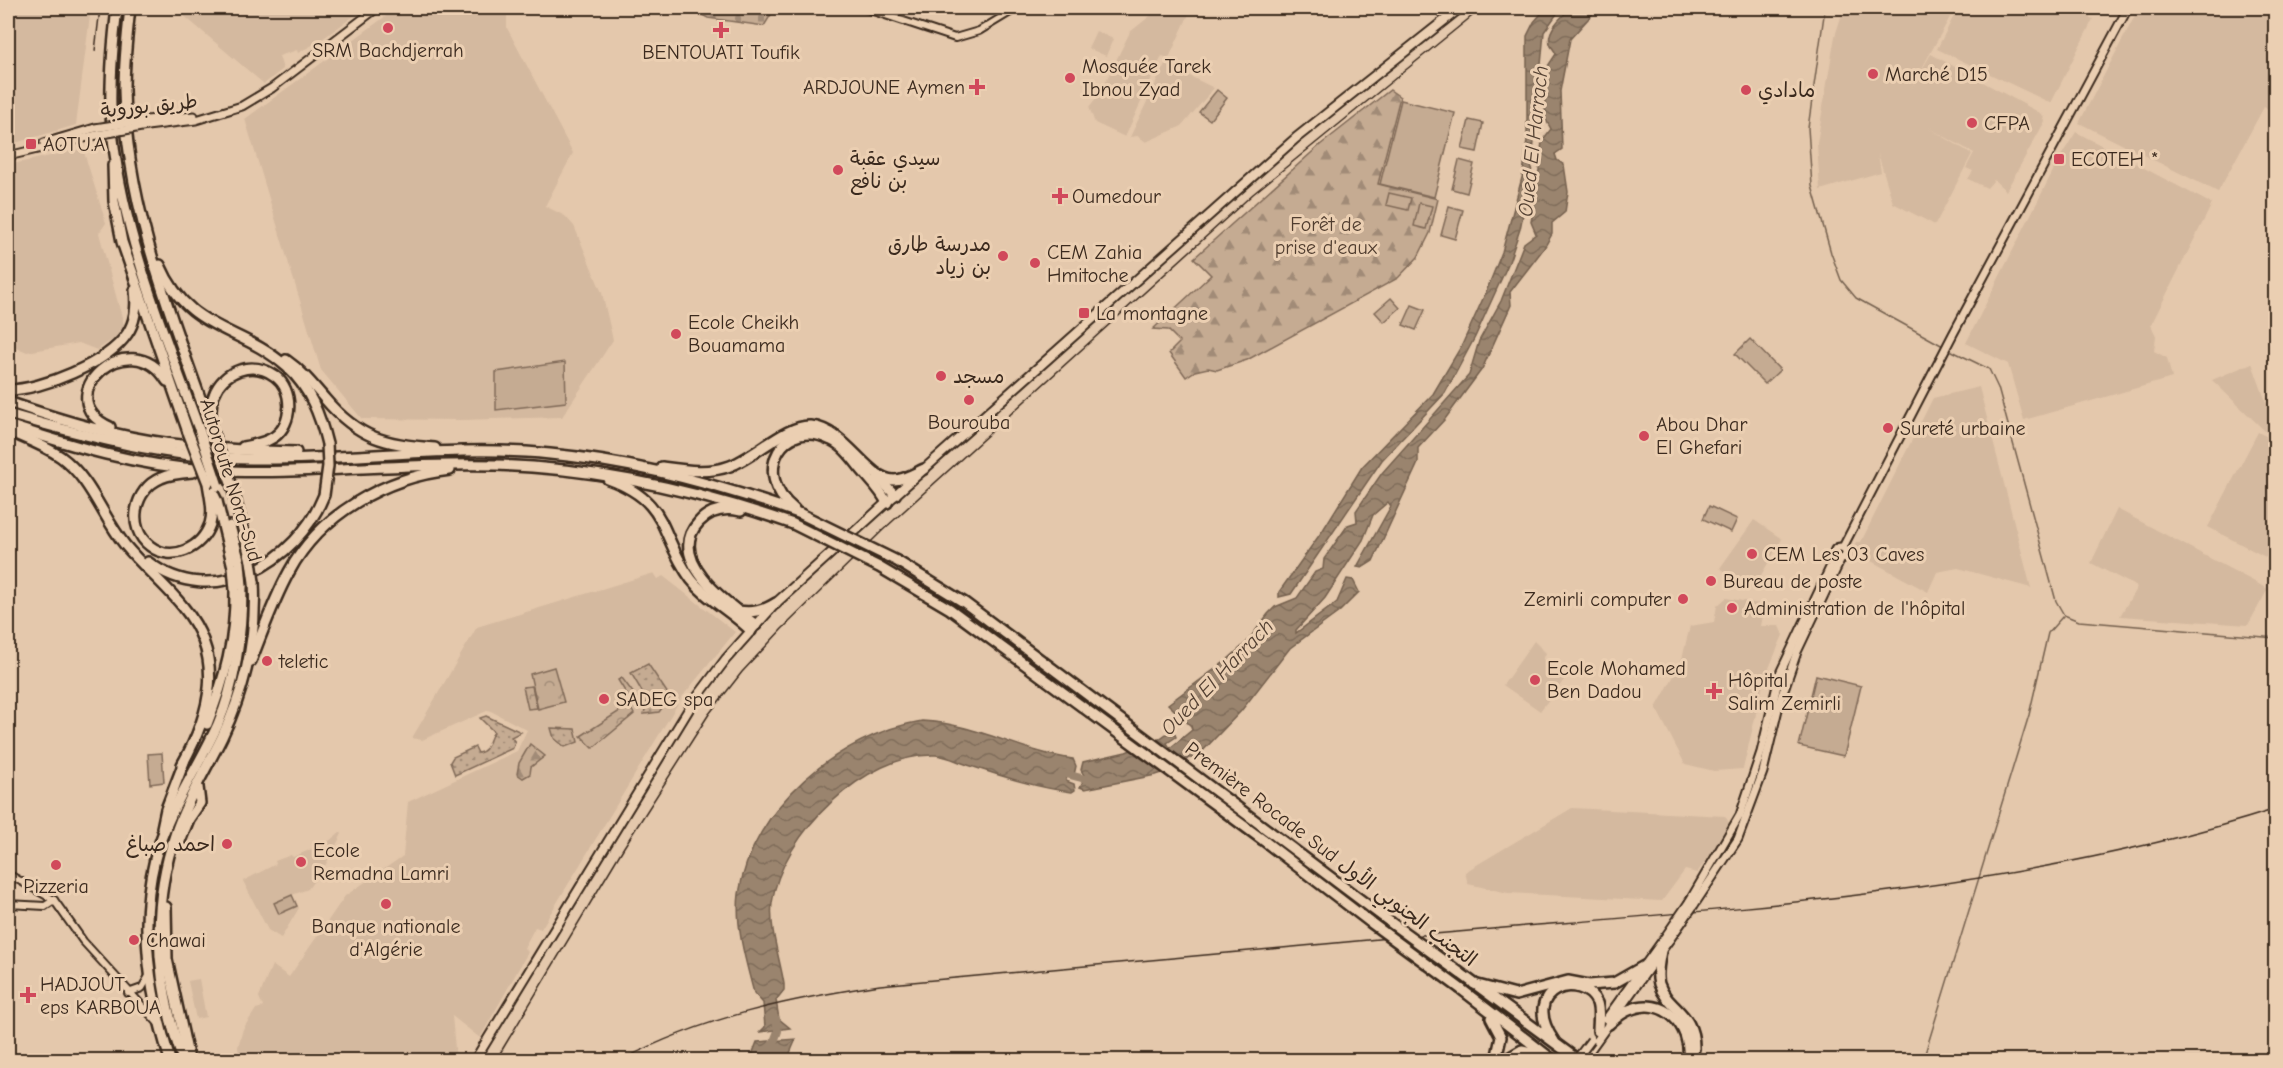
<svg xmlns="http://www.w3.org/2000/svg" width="2283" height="1068" font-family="'Comic Neue','Playpen Sans Arabic',sans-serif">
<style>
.built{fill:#d4b99f}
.grass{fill:url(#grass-dots);stroke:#806a58;stroke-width:1.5}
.forest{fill:url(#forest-firs);stroke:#806a58;stroke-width:1.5}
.cemetery{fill:url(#cemetery-stones);stroke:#806a58;stroke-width:1.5}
.park{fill:url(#park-crowns);stroke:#806a58;stroke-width:1.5}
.garden{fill:#c5ab92;stroke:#806a58;stroke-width:1.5}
.water{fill:url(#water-waves);stroke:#74604e;stroke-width:1.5}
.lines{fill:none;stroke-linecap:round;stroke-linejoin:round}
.stream{stroke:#74604e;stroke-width:1.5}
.river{stroke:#9a846e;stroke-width:8}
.tertiary-casing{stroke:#3b2a1e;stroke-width:10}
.secondary-casing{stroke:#3b2a1e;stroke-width:11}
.primary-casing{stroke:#3b2a1e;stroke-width:12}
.motorway-casing{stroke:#3b2a1e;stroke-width:14}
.tertiary{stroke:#ebcfb2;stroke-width:6}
.secondary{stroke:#ebcfb2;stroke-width:7}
.primary{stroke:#ebcfb2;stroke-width:8}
.motorway{stroke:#ebcfb2;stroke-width:9}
.rail{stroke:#3b2a1e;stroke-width:1.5}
.secondary-bridge-casing{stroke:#3b2a1e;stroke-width:11;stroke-linecap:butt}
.motorway-bridge-casing{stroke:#3b2a1e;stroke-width:14;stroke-linecap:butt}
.secondary-bridge{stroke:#ebcfb2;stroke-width:7}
.motorway-bridge{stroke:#ebcfb2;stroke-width:9}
.poi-dot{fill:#d1495b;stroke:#ebcfb2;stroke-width:2}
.labels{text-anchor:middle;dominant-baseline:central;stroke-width:6;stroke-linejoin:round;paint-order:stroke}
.poi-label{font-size:20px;fill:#3b2a1e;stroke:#ebcfb2;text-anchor:start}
.street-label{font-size:20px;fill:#3b2a1e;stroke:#ebcfb2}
.park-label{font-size:20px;fill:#503d2f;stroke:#ebcfb2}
.water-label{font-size:21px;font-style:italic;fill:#534032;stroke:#ebcfb2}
</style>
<defs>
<pattern id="grass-dots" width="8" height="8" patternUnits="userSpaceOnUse" patternTransform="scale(1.5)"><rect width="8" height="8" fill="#c5ab92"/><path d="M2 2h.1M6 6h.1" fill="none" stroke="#a18b77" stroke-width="1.8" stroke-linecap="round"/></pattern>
<pattern id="forest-firs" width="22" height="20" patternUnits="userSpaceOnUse" patternTransform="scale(1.5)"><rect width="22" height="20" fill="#c5ab92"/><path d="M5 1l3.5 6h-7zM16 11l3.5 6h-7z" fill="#a18b77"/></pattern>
<pattern id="cemetery-stones" width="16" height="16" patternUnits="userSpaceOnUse" patternTransform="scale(1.5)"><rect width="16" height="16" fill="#c5ab92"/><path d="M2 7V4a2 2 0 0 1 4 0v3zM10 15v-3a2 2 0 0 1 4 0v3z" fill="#a18b77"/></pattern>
<pattern id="park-crowns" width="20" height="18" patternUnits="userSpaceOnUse" patternTransform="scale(1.5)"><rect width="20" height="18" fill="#c5ab92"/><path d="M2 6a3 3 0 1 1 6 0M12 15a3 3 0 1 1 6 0" fill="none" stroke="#a18b77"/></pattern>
<pattern id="water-waves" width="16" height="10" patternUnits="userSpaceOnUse" patternTransform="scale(1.5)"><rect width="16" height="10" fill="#9a846e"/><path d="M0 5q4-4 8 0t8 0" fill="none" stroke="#7f6c5a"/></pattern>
</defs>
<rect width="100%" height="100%" fill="#e4c8ac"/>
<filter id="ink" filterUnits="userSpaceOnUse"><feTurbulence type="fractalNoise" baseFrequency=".0167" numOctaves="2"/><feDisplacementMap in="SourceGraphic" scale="12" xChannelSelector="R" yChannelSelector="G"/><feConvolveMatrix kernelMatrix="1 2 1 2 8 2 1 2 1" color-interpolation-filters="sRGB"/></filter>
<g filter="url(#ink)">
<g class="built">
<path d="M8,8H91L76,125L8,145Z"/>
<path d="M175,8H365L318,42L298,53L297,50L279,56L283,69L264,84Z"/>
<path d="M397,8H507V28L573,153L545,206L565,216L574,226L602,293L613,340L562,417L462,420L362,419L321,370L245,119Z"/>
<path d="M1160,8H1177L1189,14L1169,58L1162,56L1125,137L1095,123L1089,107L1100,93L1130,32Z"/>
<path d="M1844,8H1955L1910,90L1931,54L2042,114L2045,121L2006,191L1994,180L1987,188L1968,179L1973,171L1966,168L1974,153L1929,128L1972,154L1935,225L1893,203L1878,154L1881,172L1820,190L1817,143L1835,36Z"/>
<path d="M1958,8H2070L2093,19L2051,103L1937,49Z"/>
<path d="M2139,8H2275V113L2264,107L2218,192L2079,123Z"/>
<path d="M1096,31L1113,39L1106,56L1088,48Z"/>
<path d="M1165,64L1214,88L1182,126L1146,142L1138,136L1130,137Z"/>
<path d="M2076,132L2212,204L2151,325L2156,336L2154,351L2167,358L2172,378L2024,420L2008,364L1966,343L2059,159Z"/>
<path d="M83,149L106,223L99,233L124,325L115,338L97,350L79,343L27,352L8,344V165Z"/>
<path d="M2252,363L2275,427V437L2265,431L2212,380Z"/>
<path d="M1979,387L2031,588L1958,568L1937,572L1928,592L1862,556L1863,553L1853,548L1856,542H1861L1933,398Z"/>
<path d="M2258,432L2275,441V562L2208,527Z"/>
<path d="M2117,509L2268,589L2248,625L2120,616L2137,587L2091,563Z"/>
<path d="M1754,520L1782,539L1753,589L1720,568Z"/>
<path d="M654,573L658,579L663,576L735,632L682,697L541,929L535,927L524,948L528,952L480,1038L452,1016L456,1060H240L238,1047L243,1029L256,1009L263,1007L259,997L272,965L289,977L345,896L403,856L408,802L517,751L527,730L489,710L422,740L412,738L477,627Z"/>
<path d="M1726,598L1765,605L1761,626H1779L1783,635L1764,680L1743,769L1714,771L1685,764L1656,708L1681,663L1690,626L1714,622L1717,606Z"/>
<path d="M1534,641L1546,653L1543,660L1550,665L1556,663L1568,675L1540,711L1503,685Z"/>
<path d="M1572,808L1725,816L1731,826L1697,873L1685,870L1662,901L1508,893L1468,884L1465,872Z"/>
<path d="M340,832L342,834L326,864L308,889L292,895L299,908L281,938L268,930L243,881L276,864L275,861L291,855L293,857L328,842Z"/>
<path d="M199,979L206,1017L196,1019L188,981Z"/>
</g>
<g class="grass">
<path d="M648,664L670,697L659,712L644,714L647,700L631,673Z"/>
<path d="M486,716L521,732L511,737L515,742L513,748L455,775L450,762L453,757L475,747L478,753C491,750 487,740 494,732L480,718Z"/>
<path d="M551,728L575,729L578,742L565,747L554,738Z"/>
</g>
<g class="forest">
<path d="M1390,90L1400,97L1378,184L1438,199L1430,233L1418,257L1398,278L1247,360L1217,370L1208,368L1195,371L1186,377L1169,353L1180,342L1168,330L1153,329L1211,275L1194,258L1320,145Z"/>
<path d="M530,744L545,756L531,767L530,774L523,778L517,774L519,763Z"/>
</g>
<path class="cemetery" d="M688,8H775L764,26L708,18Z"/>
<g class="park">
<path d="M554,667L564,702L538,709L530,674Z"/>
<path d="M622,678L640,702L634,706L618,680Z"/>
<path d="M532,686L537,708L528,709L523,687Z"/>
<path d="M629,705L634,714L593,748L581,736Z"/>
</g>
<g class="garden">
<path d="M1217,90L1227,98L1210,120L1199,112Z"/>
<path d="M1401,100L1455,113L1434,197L1380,184Z"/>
<path d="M1469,120L1483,123L1477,152L1462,149Z"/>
<path d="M1459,160L1474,164L1467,193L1452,189Z"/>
<path d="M1389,193L1411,198L1408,210L1386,205Z"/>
<path d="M1419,203L1432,206L1426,229L1414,226Z"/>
<path d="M1449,206L1463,210L1455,239L1441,235Z"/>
<path d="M1391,298L1400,308L1384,322L1375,312Z"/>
<path d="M1412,305L1425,310L1416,330L1403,325Z"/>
<path d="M1750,339L1780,370L1765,384L1735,354Z"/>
<path d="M565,362L566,402L496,410V372Z"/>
<path d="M1709,506L1737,519L1731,532L1703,519Z"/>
<path d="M1816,675L1861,686L1844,756L1799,746Z"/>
<path d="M162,753L164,782L150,784L148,754Z"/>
<path d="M292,895L297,906L279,914L274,903Z"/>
</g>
<g class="water">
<path d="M1546,8H1561L1544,32L1531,175L1520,229L1509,262L1475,337L1445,393L1382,460L1291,594L1279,597V592L1323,530L1362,467L1433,394L1462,345L1486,292L1502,252L1523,174L1527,140V36L1534,22Z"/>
<path d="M1571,8H1598L1570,39L1560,91L1562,149L1555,154L1557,160L1564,165L1568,192L1565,212L1552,223V234L1544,248L1510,292L1511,305L1482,369L1445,419L1418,448V463L1373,561L1362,568L1357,567L1391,506L1388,502L1373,515L1363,540L1325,598L1296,630V633L1337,602L1347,579L1353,580L1359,592L1339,612L1290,648L1241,711L1196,758H1189L1174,769L1156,775L1085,789L1080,787L1085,777L1081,770L1083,762L1126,752L1159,739L1169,732H1174L1176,737L1167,743L1170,748L1192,730L1191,726L1168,704L1227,660L1247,642L1268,614L1275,607L1297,598L1315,572L1323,569L1324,559L1348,525L1357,522L1356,511L1382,473L1469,375L1479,341L1501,301L1524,243L1536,234L1531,222L1537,189L1542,141L1551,129L1545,118V87L1548,66L1556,54C1555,51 1553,49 1551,46C1544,32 1562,16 1571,8Z"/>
<path d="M922,721C975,723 1021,752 1073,759L1076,766L1074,775H1067L1066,781L1074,784L1075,790L1072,792C1038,788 1004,777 971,766C960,763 948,756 936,755C866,752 781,835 772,903C769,928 780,959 784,984V990L776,1000L779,1019L790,1028L760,1032L765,1027L763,1003L754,993C746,962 735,926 739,894C751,808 840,734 922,721Z"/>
<path d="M796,1039L787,1060H750L757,1042Z"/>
</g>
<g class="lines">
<g class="stream">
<path d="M1825,8L1808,128L1812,186L1831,253L1841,280L1856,298L1943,346"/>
<path d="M1950,350L1989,369L1998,388L2056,601L2064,615L2079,621L2276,638"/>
<path d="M1923,1060L2029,715L2048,633L2063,616"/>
</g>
<g class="river">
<path d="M1062,773L1093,781"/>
<path d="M767,1060L778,1031L776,1019"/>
</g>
<defs>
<g id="tertiary">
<path d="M864,8L955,38L979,31L1017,8"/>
<path d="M8,874L54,900L83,941L158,1023"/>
<path d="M8,904L45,906L54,900"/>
<path d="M128,993L142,988L149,976"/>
</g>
<g id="secondary">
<path d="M146,120L194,116"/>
<path d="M147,126L196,120L242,106L272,88L377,8"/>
<path d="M44,143L95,128"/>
<path d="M8,156L97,135"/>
<circle cx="1840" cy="553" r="6"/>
<path d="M1843,547L1953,334L2128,8"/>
<path d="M1689,902L1740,815L1761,752L1780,673L1835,557"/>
<path d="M1694,905L1738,839L1763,772L1780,701L1797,652L1841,559"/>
<path d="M1606,1019L1665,937"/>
<path d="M1583,1060L1670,939"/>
</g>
<path id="primary" d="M475,1060L692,704L726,659L776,603L895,495L1296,138L1460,8"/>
<g id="motorway">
<path d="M117,8C112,50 108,97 113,139C125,240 165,337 200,432"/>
<path d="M130,8C127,35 124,63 124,90C126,208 173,321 212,431"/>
<path d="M113,165L114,201L122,242L188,432"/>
<path d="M160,265C189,333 240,325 287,367C310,388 320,415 327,444"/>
<path d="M286,360C302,371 313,385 325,399C358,438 386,445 435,448"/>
<path d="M8,390C41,390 108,363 127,334C136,321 137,306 135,290"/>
<path d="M8,402C61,420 116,437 172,444C213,449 254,451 296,452"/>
<path d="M8,414C88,437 167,458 252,459C351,461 451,444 550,454C636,462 720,485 801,514"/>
<path d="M211,422C211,413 210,404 214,395C223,370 253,360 275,376C294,390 293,424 274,437C265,443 254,445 243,447"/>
<path d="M8,425C72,446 138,466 206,470C303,476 399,462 496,465C599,468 696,490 793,524"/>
<path d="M110,427C46,398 130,321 167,381"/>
<path d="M8,431C26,439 44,445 61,457C91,479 102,516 125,545C143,567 166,585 184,608C225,658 211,713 182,765"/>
<path d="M662,467C684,470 709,474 730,466C755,457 787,424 811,426C847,430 866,479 894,480C904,480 915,473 924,469"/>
<path d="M193,472C182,473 170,474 161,478C134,489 126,528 150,546C172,563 202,548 210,524C214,511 210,497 208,483"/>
<path d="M878,477L895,495"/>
<path d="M608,479C671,502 658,534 691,579C707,600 733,612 751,631"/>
<path d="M232,486L251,561"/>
<path d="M212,491L217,501L233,567"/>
<path d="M794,509C749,473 785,415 831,440C844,446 853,459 861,469C870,480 881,490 887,503"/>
<path d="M741,511C724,507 710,510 699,522C664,559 729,605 756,625"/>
<path d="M230,526L240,563"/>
<path d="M148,562C213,611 297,563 324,495"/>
<path d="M738,611C753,613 763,611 776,603"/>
<path d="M251,661C263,631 273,601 289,572C320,514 386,477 450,470"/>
<path d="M207,724C225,679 236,638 235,590"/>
<path d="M162,828L166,809L184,762"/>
<path d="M1269,831L1390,922"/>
<path d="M1263,840L1370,922"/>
<path d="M178,846L189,819L200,803L198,787"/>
<path d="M166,907L167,959L189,1060"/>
<path d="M1661,951C1659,962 1656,974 1659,984C1668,1010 1695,1012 1694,1049"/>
<path d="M1460,973L1578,1060"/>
<path d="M1474,984L1516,995L1568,981L1589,985L1614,983L1644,966"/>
<path d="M1461,989L1553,1060"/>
<path d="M1491,1018L1501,1037L1496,1060"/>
<path d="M1609,1024C1615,1019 1621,1013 1629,1010C1664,995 1692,1026 1688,1060"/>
<path d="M1554,1041C1517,987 1583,971 1597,1003C1600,1012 1598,1022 1598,1031"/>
<path d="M170,1060C150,995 138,927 155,859C167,811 198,769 218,724C237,680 242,633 242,586"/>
<path d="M183,1060C156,986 150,908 176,832C187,799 207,768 222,737C245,689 257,635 254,582"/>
<path d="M1505,1060L1522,1050L1540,1054"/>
</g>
</defs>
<use href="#tertiary" class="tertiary-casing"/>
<use href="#secondary" class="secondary-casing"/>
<use href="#primary" class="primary-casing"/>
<use href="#motorway" class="motorway-casing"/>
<use href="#tertiary" class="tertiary"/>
<use href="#secondary" class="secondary"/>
<use href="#primary" class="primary"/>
<use href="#motorway" class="motorway"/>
<g class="rail">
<path d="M95,51L100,8"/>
<path d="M496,1060L624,847L709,714L742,672L782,629L883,530L1253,194L1482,8"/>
<path d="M622,1060C703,1017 790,999 880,985C1091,966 1303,945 1515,927C1769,906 2030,888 2276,809"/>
</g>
<defs>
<g id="secondary-bridge">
<path d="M95,128L146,120"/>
<path d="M97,135L147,126"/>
<path d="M1665,937L1689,902"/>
<path d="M1670,939L1694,905"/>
<path d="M1576,1060L1591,1040"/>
</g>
<g id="motorway-bridge">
<path d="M212,431L232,486"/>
<path d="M188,432L208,483"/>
<path d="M200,432L218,486"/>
<path d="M324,495L328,466L327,444"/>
<path d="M801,514L897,561L965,603L1269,831"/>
<path d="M793,524L879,567L950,609L1263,840"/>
<path d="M251,561L254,582"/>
<path d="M240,563L242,586"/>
<path d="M233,567L235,590"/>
<path d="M1370,922L1461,989"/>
<path d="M1390,922L1460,973"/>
</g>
</defs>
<use href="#secondary-bridge" class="secondary-bridge-casing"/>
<use href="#motorway-bridge" class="motorway-bridge-casing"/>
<use href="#secondary-bridge" class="secondary-bridge"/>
<use href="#motorway-bridge" class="motorway-bridge"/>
</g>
</g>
<g class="poi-dot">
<circle cx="388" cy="28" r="6"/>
<path d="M718 21h6v6h6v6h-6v6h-6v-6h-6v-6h6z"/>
<circle cx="1873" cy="74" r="6"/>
<circle cx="1070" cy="78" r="6"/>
<path d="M974 78h6v6h6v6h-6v6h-6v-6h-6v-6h6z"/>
<circle cx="1746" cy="90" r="6"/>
<circle cx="1972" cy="123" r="6"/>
<rect x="25" y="138" width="12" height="12" rx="3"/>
<rect x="2053" y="153" width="12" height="12" rx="3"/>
<circle cx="838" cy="170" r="6"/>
<path d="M1057 187h6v6h6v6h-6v6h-6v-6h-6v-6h6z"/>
<circle cx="1003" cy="256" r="6"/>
<circle cx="1035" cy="263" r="6"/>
<rect x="1078" y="307" width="12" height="12" rx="3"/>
<circle cx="676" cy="334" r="6"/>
<circle cx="941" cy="376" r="6"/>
<circle cx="969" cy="400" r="6"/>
<circle cx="1888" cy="428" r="6"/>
<circle cx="1644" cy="436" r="6"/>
<circle cx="1752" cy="554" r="6"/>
<circle cx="1711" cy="581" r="6"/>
<circle cx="1683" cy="599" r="6"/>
<circle cx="1732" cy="608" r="6"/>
<circle cx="267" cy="661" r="6"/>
<circle cx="1535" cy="680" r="6"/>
<path d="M1711 682h6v6h6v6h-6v6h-6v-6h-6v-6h6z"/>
<circle cx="604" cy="699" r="6"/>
<circle cx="227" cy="844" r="6"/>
<circle cx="301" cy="862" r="6"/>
<circle cx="56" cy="865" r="6"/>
<circle cx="386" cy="904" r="6"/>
<circle cx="134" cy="940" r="6"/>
<path d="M25 986h6v6h6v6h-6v6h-6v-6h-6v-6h6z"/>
</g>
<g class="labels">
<g class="poi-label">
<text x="388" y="50" text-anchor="middle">SRM Bachdjerrah</text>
<text x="721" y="52" text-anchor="middle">BENTOUATI Toufik</text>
<text x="1082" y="66">Mosquée Tarek<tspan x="1082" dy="23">Ibnou Zyad</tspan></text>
<text x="1885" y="74">Marché D15</text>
<text x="965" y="87" text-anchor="end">ARDJOUNE Aymen</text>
<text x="1758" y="90">مادادي</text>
<text x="1984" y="123">CFPA</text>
<text x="43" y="144">AOTU.A</text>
<text x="850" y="158">سيدي عقبة<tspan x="850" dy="23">بن نافع</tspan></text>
<text x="2071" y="159">ECOTEH *</text>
<text x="1072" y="196">Oumedour</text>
<text x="991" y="244" text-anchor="end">مدرسة طارق<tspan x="991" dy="23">بن زياد</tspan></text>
<text x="1047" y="252">CEM Zahia<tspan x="1047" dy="23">Hmitoche</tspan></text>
<text x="1096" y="313">La montagne</text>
<text x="688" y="322">Ecole Cheikh<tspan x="688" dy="23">Bouamama</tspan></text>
<text x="953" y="376">مسجد</text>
<text x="969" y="422" text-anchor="middle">Bourouba</text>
<text x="1656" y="424">Abou Dhar<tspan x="1656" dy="23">El Ghefari</tspan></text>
<text x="1900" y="428">Sureté urbaine</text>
<text x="1764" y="554">CEM Les 03 Caves</text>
<text x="1723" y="581">Bureau de poste</text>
<text x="1671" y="599" text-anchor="end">Zemirli computer</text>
<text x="1744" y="608">Administration de l'hôpital</text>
<text x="279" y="661">teletic</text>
<text x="1547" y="668">Ecole Mohamed<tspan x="1547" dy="23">Ben Dadou</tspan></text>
<text x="1728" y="680">Hôpital<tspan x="1728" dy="23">Salim Zemirli</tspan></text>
<text x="616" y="699">SADEG spa</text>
<text x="215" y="844" text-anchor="end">احمد صباغ</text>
<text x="313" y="850">Ecole<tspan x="313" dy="23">Remadna Lamri</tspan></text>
<text x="56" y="886" text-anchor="middle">Pizzeria</text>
<text x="386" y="926" text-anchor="middle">Banque nationale<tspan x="386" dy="23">d'Algérie</tspan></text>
<text x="146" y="940">Chawai</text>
<text x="40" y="984">HADJOUT<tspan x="40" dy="23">eps KARBOUA</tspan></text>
</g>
<g class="street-label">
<text transform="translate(149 106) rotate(-6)">طريق بوروبة</text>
<text transform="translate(231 480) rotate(73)">Autoroute Nord-Sud</text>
<text transform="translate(1331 854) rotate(37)">Première Rocade Sud التجنب الجنوبي الأول</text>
</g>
<g class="park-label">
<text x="1326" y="224">Forêt de<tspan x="1326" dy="23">prise d'eaux</tspan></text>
</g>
<g class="water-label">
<text transform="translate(1533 141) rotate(-84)">Oued El Harrach</text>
<text transform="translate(1217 677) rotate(-46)">Oued El Harrach</text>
</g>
</g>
<rect width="2283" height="1068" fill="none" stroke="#ebcfb2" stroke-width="30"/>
<rect x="15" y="15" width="2253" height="1038" fill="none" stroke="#3b2a1e" stroke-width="2" filter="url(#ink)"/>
</svg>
